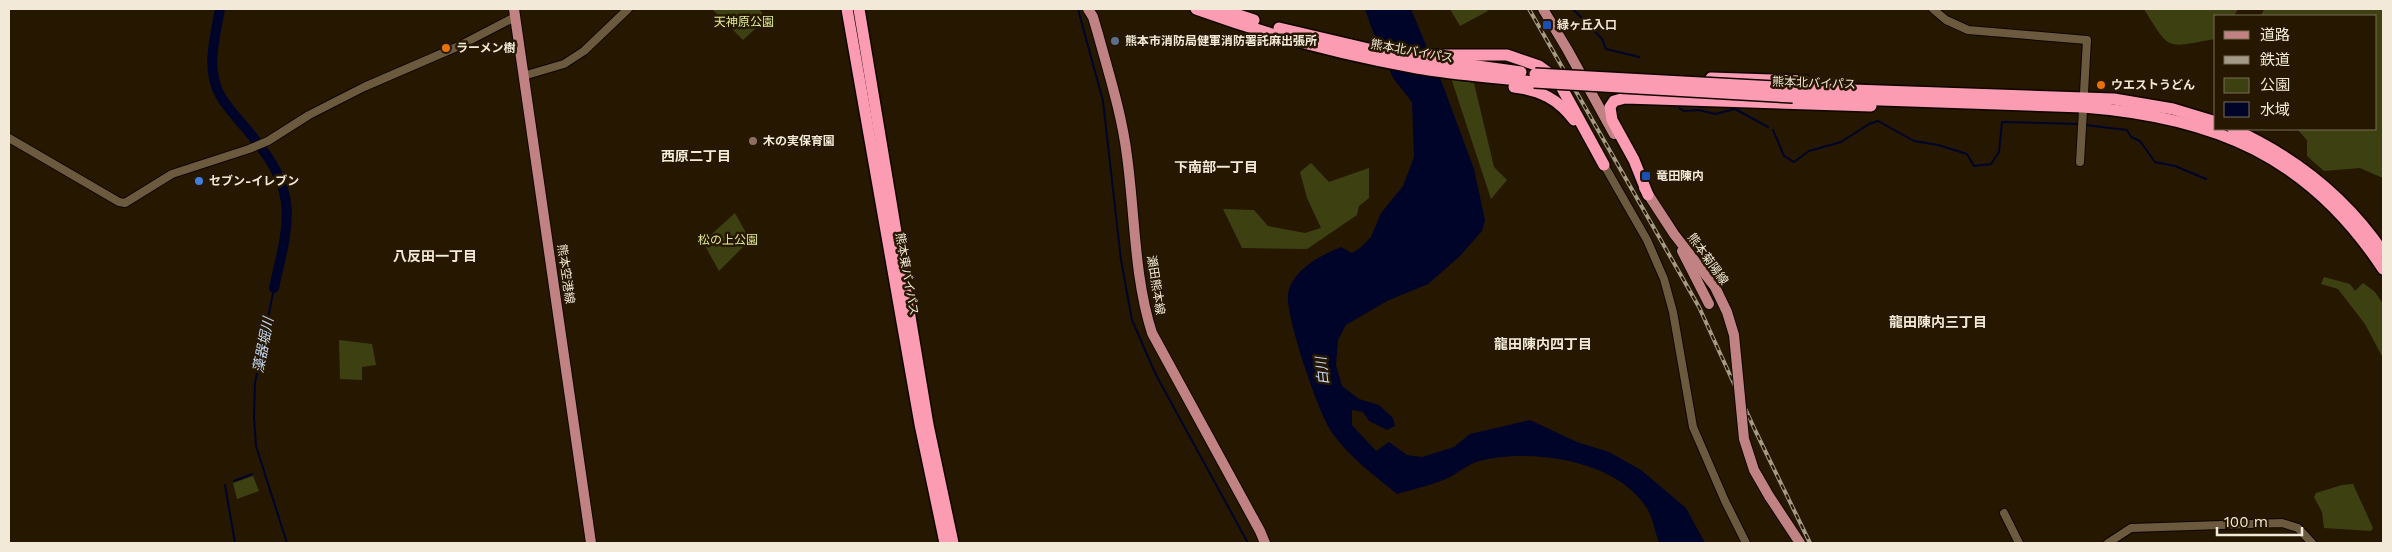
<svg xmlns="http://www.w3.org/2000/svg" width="2392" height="552" font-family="'Work Sans','Noto Sans JP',sans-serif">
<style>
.green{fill:#3d4111}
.water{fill:#000429}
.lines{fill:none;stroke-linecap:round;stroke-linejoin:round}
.stream{stroke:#000429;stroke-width:2}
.river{stroke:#000429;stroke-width:10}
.minor-casing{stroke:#0e0400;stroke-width:10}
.major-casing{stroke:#0e0400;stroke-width:12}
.highway-casing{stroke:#0e0400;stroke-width:14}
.minor{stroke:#6b5a3e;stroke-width:8}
.major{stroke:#c18284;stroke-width:10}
.highway{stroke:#fb9cb3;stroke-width:11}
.rail-casing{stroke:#a59a87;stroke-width:4}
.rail{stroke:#261800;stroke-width:2;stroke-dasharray:5.5;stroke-linecap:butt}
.major-bridge-casing{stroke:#0e0400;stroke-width:12;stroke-linecap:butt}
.highway-bridge-casing{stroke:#0e0400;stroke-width:14;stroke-linecap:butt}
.major-bridge{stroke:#c18284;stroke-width:10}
.highway-bridge{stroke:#fb9cb3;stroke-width:11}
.transit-dot{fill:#1a4fb4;stroke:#261800;stroke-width:2}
.service-dot{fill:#5c6f8a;stroke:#261800;stroke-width:2}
.food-dot{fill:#e8710a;stroke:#261800;stroke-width:2}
.education-dot{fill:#8d6e63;stroke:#261800;stroke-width:2}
.shop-dot{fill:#3f7fe0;stroke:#261800;stroke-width:2}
.labels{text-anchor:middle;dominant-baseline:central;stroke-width:5;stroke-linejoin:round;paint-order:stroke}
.park-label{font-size:12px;fill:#dfe991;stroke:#261800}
.poi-label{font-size:12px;font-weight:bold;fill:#f2e9d9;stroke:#261800;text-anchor:start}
.street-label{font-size:12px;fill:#f2e9d9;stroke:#261800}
.neighbourhood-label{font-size:14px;font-weight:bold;fill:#f2e9d9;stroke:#261800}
.water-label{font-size:14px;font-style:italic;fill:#c3d6f3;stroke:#261800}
</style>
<rect width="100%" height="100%" fill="#261800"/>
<g class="green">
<path d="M712,9H759L767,18L743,40Z"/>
<path d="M1450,9H1486L1488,11L1460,26Z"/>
<path d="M2144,9H2238L2234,16H2216V39C2166,47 2171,53 2144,9Z"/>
<path d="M2264,9H2383V178L2360,168L2324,171L2307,156V140L2297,129H2376V16H2261Z"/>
<path d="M1451,78L1474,83L1494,167L1507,180L1491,199Z"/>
<path d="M1311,163L1329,182L1369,168V198L1359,206L1357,215L1307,249L1242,248L1223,209L1254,210L1268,226L1305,233L1321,228L1307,198L1300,172Z"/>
<path d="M735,213L750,240L719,271L703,242Z"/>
<path d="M2324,277L2350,284L2355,291L2363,283L2375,292L2383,304V358L2365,324L2338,289L2321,284Z"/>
<path d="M339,340L372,344L376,365L362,367V380L340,379Z"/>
<path d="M253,476L259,491L237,499L233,483Z"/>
<path d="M2353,484L2373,528L2371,531L2324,528L2322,512L2314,497L2316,493L2342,485Z"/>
</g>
<path class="water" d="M1365,9H1411L1444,88L1474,169L1485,220L1482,231L1460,256L1428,284L1387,301L1346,325L1338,340L1336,365L1342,386L1359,399L1379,405L1393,418L1395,426L1387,430L1369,421L1363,412L1352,410V425L1376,451L1389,442L1407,455L1422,457L1454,447L1470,434L1530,420L1577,442L1609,452L1641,470L1686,508L1705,543H1659C1655,532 1653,517 1646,507C1615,459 1530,448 1479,461C1468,464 1458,473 1448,478C1433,485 1414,489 1397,494C1374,475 1350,458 1333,434C1319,416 1285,315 1288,294C1292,270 1321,255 1341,247L1352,253L1360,248L1371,237L1381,213L1403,186L1414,157L1412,102L1393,78L1371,27Z"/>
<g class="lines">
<g class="stream">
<path d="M1078,9L1103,101L1121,260L1132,320L1156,375L1248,543"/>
<path d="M1573,9L1602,39L1606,49L1639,57"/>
<path d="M1679,108L1684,111L1699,110L1715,114L1735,109L1768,127"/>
<path d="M2085,125L2127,130L2131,137L2140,141L2155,162L2175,166L2206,179"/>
<path d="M1773,130L1784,156L1794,162L1809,151L1841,142L1869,124L1878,121L1914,141L1938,145L1967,154L1974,166L1991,164L1999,152L2002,122L2080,124"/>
<path d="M274,288L255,383L254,417L256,446L287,543"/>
<path d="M234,481L252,474"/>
<path d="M225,485L235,543"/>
</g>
<g class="river">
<path d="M220,9C215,37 205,70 221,97C231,113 245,126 256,141"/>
<path d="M262,149C300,198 286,233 274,288"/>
</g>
<defs>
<g id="minor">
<path d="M1933,9L1946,20L1968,30L2087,40L2080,162"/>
<path d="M523,76L564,64L584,51L628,9"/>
<path d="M9,138L119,202L125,203L172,174L249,149L268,141L309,115L364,87L459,46L515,17"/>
<path d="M1604,165L1647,240L1664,279L1673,312L1693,427L1725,501L1746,543"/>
<path d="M2004,513L2019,543"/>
<path d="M2108,543L2131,528L2282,523L2298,528L2312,543"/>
</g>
<g id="major">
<path d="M514,9L591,543"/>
<path d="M1088,9L1093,17L1098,34C1109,74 1122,115 1127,156C1135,214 1134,277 1152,333L1260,531L1265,543"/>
<path d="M1543,9L1567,49L1614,134"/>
<path d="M1644,188L1674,234L1715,287"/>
<path d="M1682,251L1709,304"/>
<path d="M1769,496L1800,543"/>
</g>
<g id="highway">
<path d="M847,9L920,424L945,543"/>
<path d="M859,9L928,425L953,543"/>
<path d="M1196,9C1268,35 1342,55 1417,68C1456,75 1495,77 1534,82"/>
<path d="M1220,9L1254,20"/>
<path d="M1279,28L1390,54L1521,72"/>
<path d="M1431,55H1507L1539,66L1557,79L1604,165"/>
<path d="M1711,78L1805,81"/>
<path d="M1514,87C1540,90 1558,99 1574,120"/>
<path d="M1794,88L2114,99L2173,109L2216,122"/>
<path d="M1793,97L2083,107C2214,117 2309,156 2383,269"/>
<path d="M2233,129C2293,156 2345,196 2383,252"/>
<path d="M1648,195L1634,160L1612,120L1610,107L1614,101L1625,98L1871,106"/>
</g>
</defs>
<use href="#minor" class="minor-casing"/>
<use href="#major" class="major-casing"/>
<use href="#highway" class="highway-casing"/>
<use href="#minor" class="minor"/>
<use href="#major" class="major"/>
<use href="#highway" class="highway"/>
<defs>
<path id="rail" d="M1529,9L1699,307L1755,430L1810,543"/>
</defs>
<use href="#rail" class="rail-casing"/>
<use href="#rail" class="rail"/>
<defs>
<path id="major-bridge" d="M1715,287L1727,312L1734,335L1744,439L1754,470L1769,496"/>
<g id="highway-bridge">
<path d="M1535,74L1794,88"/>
<path d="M1534,82L1793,97"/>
</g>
</defs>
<use href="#major-bridge" class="major-bridge-casing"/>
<use href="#highway-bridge" class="highway-bridge-casing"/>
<use href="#major-bridge" class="major-bridge"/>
<use href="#highway-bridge" class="highway-bridge"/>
</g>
<g class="transit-dot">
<rect x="1542" y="20" width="10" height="10" rx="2.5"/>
<rect x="1641" y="171" width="10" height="10" rx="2.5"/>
</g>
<circle class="service-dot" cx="1115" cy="41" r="5"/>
<g class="food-dot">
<circle cx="446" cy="48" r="5"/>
<circle cx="2101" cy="85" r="5"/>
</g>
<circle class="education-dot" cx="753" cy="141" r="5"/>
<circle class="shop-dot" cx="199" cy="181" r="5"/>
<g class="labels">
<g class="park-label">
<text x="744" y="22">天神原公園</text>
<text x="728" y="240">松の上公園</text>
</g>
<g class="poi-label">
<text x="1557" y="25">緑ヶ丘入口</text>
<text x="1125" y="41">熊本市消防局健軍消防署託麻出張所</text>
<text x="456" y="48">ラーメン樹</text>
<text x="2111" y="85">ウエストうどん</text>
<text x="763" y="141">木の実保育園</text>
<text x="1656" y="176">竜田陳内</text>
<text x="209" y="181">セブン-イレブン</text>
</g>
<g class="street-label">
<text transform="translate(1412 51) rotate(10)">熊本北バイパス</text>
<text transform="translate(1814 83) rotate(2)">熊本北バイパス</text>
<text transform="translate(1708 259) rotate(54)">熊本菊陽線</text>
<text transform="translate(566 274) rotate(82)">熊本空港線</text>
<text transform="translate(907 274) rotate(80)">熊本東バイパス</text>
<text transform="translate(1156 285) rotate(81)">瀬田熊本線</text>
</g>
<g class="neighbourhood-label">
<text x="696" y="156">西原二丁目</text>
<text x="1216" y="167">下南部一丁目</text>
<text x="435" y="256">八反田一丁目</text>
<text x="1938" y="322">龍田陳内三丁目</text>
<text x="1543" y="344">龍田陳内四丁目</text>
</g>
<g class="water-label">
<text transform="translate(263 345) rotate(-79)">藻器堀川</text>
<text transform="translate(1322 371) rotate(-96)">白川</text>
</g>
</g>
<rect width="2392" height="552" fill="none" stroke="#f2e9d9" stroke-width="20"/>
<rect x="2214" y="15" width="162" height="115" fill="#261800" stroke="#786c57"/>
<rect x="2224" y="31" width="25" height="8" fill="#c18284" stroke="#786c57"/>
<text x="2260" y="40" font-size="15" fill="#f2e9d9">道路</text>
<rect x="2224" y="56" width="25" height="8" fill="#a59a87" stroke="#786c57"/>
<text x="2260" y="65" font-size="15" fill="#f2e9d9">鉄道</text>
<rect x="2224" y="78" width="25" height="15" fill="#3d4111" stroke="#786c57"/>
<text x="2260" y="90" font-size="15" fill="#f2e9d9">公園</text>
<rect x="2224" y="102" width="25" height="15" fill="#000429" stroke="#786c57"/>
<text x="2260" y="115" font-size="15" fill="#f2e9d9">水域</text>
<path d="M2217 527v8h85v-8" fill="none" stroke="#f2e9d9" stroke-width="2.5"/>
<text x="2224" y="527" font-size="15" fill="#f2e9d9" stroke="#261800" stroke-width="4" paint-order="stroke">100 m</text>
</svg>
